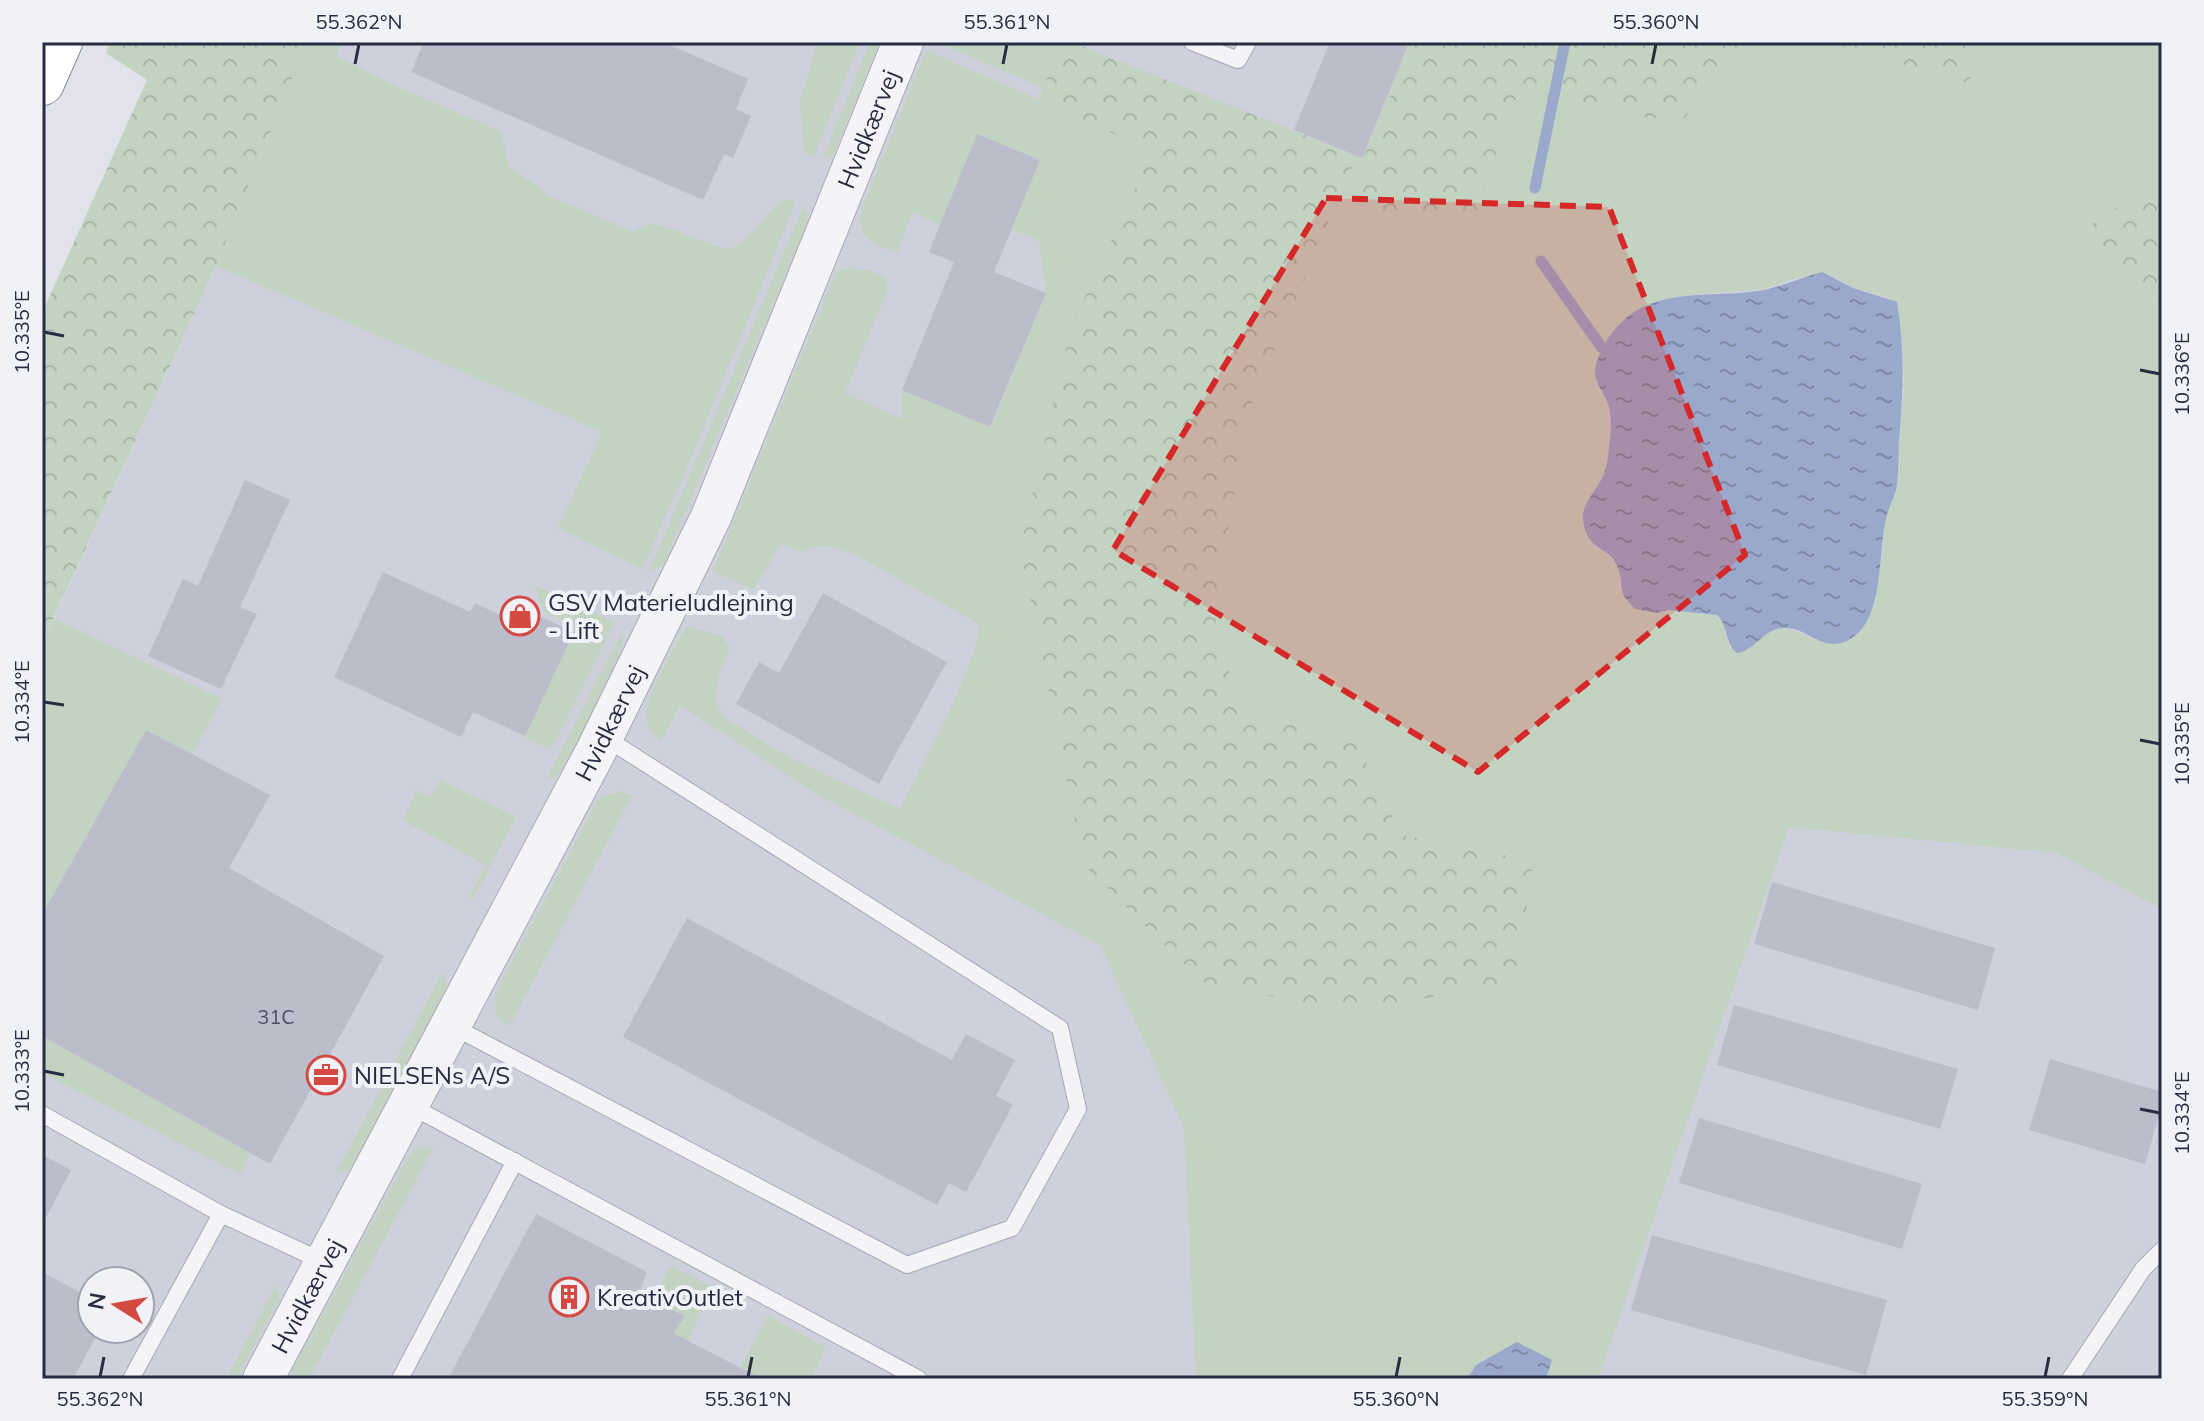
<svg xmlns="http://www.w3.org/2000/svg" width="2204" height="1421" font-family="Mulish,sans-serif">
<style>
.built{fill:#ced1dc;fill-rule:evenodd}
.green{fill:#c2d4c1;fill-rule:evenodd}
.forest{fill:url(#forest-crowns)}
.water{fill:url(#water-ripples)}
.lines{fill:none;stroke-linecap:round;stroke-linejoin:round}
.stream{stroke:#9aa8cb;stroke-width:11}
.building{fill:#bbbdca}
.service-casing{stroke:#a6a8b4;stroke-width:18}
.tertiary-casing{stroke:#a6a8b4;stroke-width:42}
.motorway-casing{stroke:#878ca1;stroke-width:46}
.service{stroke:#f4f4f8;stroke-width:16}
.tertiary{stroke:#f4f4f8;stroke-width:40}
.motorway{stroke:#fff;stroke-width:44}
.marked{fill:#d62828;fill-opacity:0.2;stroke:#d62828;stroke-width:6;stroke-dasharray:16 10;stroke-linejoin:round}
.ticks{fill:none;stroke:#282c42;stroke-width:3}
.labels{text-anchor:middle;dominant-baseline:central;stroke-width:8;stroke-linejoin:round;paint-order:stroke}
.number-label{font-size:20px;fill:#4d5064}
.street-label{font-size:24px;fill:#282c42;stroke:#f0f2f7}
.poi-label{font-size:24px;fill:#282c42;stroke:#f0f2f7;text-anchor:start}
.neatline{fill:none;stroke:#282c42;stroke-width:3}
.ticks-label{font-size:20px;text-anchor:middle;fill:#282c42}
</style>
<defs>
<pattern id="forest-crowns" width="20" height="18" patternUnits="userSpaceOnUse" patternTransform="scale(2)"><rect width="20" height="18" fill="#c2d4c1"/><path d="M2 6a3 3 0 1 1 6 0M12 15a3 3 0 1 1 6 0" fill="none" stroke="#a7b6a7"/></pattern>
<pattern id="water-ripples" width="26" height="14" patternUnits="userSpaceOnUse" patternTransform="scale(2)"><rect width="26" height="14" fill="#9aa8cb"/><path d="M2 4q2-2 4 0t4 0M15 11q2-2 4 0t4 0" fill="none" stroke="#7e89a6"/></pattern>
</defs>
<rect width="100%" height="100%" fill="#e1e2ea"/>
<path class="built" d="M307,42H2162V1379H42V644L216,266ZM92,1281H140V1329H92Z"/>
<g class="green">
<path d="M307,42H342L336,56L402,89L501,131L510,169L535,184L547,195L633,232C638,229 645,225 651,224C663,222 710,247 731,249L745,240L780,201L793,200L795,204L690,461L642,569L558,528L602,432L216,266Z"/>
<path d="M818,42H860L814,157L804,153L800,101Z"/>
<path d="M870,42H880L834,154L822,160Z"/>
<path d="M937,42H1063L1043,88Z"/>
<path d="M1409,42H1414L1344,201L1476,212L1519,88L1603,112L1681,121L1751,42H1825L1969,84L1971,42H2162V178L2082,231L2162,313V909L2057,853L1789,827L1598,1379H1196L1184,1128L1100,945L813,792L680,705L661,742C656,736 648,728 647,721C643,696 674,649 686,627L722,636L730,648L719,673L715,698L723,717L789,757L900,809C919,770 980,661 979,624L852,553L824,545L800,552L781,543L753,590L713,571L836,272C854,265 869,269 886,278L888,289L845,393L902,419V390L991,427L1046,293L1039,240L1011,229L1040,160L978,134L940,225L913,212L897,253C873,243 857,241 861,211L926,50L1153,150L1070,330L1020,549L1084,865L1533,862L1401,835L1355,739L1243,713L1215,627L1245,420L1355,160L1362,158ZM1835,276L1853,288L1887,297L1902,335L1904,382L1896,489L1885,519L1882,558L1872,608L1834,644C1800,639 1777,609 1749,650L1728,643L1724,624L1717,615L1668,610L1658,613L1620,590L1618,567L1608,554L1595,547L1583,518L1584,510L1604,474L1610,444L1608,403L1596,383L1651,303L1682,296L1765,289L1800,277Z"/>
<path d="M803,207L808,213V221L664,564L649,572Z"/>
<path d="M534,585L615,622L551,750L524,737L577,626L545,612Z"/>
<path d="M54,619L222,699L192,754L146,730L42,915V643Z"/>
<path d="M622,632C624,639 624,637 622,645C618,662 568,766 557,775C556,776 548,779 546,780Z"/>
<path d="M440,780L516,817L473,899L469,897L485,865L403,820L416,791L430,798Z"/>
<path d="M620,791L632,796L510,1025C487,1018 496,995 503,978L599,798Z"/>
<path d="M443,971L447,987L351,1170L336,1173Z"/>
<path d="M42,1036L250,1153L240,1174L42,1073Z"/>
<path d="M434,1147L309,1379H291L292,1371L408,1157L417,1148Z"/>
<path d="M670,1265L712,1287L688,1341L673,1333L684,1315L655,1301Z"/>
<path d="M277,1284L279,1300L236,1379H226Z"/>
<path d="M768,1315L826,1348L811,1379H762L740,1368Z"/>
</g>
<g class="forest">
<path d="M110,42H307L216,266L42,643V313L147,80L106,53Z"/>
<path d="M1063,42H1072L1362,158L1355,160L1245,420L1215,627L1243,713L1355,739L1401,835L1533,861L1517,982L1349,1012L1202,982L1084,865L1020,549L1070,330L1152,151L1038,99Z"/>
<path d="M1414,42H1751L1682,121L1603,112L1519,89L1476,212L1402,216L1344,201Z"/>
<path d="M1825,42H1971L1970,84Z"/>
<path d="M2162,178V313L2082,231Z"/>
</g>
<g class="water">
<path d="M1822,272L1853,288L1897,302C1905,349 1903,394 1899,441C1898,457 1899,475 1896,490C1893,500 1888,509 1886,519C1878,552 1884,618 1852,638C1823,656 1809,626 1783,628C1763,629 1755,651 1737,653C1724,642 1729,626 1717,615L1668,610L1658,613L1635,609C1614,588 1626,587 1617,566C1609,545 1587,553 1583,520C1581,504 1597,490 1603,476C1607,468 1608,456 1609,447C1611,434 1612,416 1608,404C1603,389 1592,383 1596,365C1601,345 1616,324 1634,312C1673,288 1721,298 1764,290C1784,286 1803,277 1822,272Z"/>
<path d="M1517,1342L1552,1360L1546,1379H1467L1476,1365Z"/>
</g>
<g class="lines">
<g class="stream">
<path d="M1535,188L1565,42"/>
<path d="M1541,261L1602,348"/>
</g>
</g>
<g class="building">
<path d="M424,42H663L748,79L736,109L751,116L733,158L724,154L703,200L411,72Z"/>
<path d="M1330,42H1409L1362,158L1294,130Z"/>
<path d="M977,134L1040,160L994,272L1046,293L990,427L902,390L954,262L929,252Z"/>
<path d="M245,480L290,500L240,607L257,614L221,689L148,656L183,579L198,586Z"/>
<path d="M383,572L470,612L475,603L508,619L515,605L574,632L525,736L473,712L461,737L334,677Z"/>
<path d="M823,593L947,662L879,784L736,704L759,662L779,673Z"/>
<path d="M146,730L270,795L229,868L384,956L270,1164L42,1036V915Z"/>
<path d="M1772,882L1995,948L1978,1010L1754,944Z"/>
<path d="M687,918L952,1060L966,1034L1015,1060L996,1096L1013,1105L966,1192L949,1183L937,1205L623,1037Z"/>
<path d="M1734,1005L1958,1069L1940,1129L1717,1065Z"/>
<path d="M2050,1059L2162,1092V1105L2145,1164L2029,1130Z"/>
<path d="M1699,1118L1922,1184L1902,1249L1679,1183Z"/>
<path d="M42,1155L71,1170L42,1225Z"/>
<path d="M536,1214L647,1272L639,1293L685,1316L673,1333L762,1379H448Z"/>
<path d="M1652,1235L1887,1300L1866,1375L1631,1310Z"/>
<path d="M42,1272L92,1299V1329H100L73,1379H42Z"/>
</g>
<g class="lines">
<defs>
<g id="service">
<path d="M1192,42L1238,60L1248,42"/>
<path d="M452,1026L907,1265L1012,1228L1078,1109L1060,1028L604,737"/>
<path d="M409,1105L919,1379"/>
<path d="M42,1114L221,1214L324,1262"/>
<path d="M131,1379L221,1214"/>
<path d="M400,1379L515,1161"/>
<path d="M2070,1379L2143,1269L2162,1250"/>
</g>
<g id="tertiary">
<path id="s1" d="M263,1379L595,753L711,517L903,42"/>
</g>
<path id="motorway" d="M42,83L60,42"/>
</defs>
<use href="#service" class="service-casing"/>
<use href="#tertiary" class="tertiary-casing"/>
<use href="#motorway" class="motorway-casing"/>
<use href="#service" class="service"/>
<use href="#tertiary" class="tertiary"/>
<use href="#motorway" class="motorway"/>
</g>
<path class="marked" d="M1326,198L1609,207L1745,555L1478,772L1113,550Z"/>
<path class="ticks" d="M355,64L359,44M1003,64L1007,44M1652,64L1656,44M44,332L64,336M2140,370L2160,374M44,702L64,705M2140,740L2160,744M44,1071L64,1075M2140,1109L2160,1113M100,1377L104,1357M748,1377L752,1357M1396,1377L1400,1357M2045,1377L2049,1357"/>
<defs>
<symbol id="shop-ring" viewBox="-11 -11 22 22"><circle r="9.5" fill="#f0f2f7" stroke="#d44941" stroke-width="1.5"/><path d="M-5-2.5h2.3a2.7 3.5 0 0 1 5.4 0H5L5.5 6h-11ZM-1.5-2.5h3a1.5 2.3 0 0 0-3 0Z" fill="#d44941"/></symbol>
<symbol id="office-ring" viewBox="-11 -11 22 22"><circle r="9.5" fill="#f0f2f7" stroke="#d44941" stroke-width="1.5"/><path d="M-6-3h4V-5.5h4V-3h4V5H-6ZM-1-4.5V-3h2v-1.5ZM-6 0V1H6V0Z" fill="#d44941"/></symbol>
<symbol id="building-ring" viewBox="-11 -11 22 22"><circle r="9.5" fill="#f0f2f7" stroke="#d44941" stroke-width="1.5"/><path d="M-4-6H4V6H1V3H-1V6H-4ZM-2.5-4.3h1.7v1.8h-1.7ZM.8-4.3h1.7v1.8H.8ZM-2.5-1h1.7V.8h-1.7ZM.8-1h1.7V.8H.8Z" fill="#d44941"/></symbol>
</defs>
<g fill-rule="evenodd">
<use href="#shop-ring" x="498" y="594" width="44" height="44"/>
<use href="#office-ring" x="304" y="1053" width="44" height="44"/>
<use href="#building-ring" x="547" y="1275" width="44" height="44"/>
</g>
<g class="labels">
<g class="number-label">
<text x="276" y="1016">31C</text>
</g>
<g class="street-label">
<text stroke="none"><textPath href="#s1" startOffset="1390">Hvidkærvej</textPath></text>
<text stroke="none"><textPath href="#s1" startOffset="742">Hvidkærvej</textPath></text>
<text stroke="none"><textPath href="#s1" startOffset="94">Hvidkærvej</textPath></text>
</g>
<g class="poi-label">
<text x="548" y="602">GSV Materieludlejning<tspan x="548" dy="28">- Lift</tspan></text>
<text x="354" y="1075">NIELSENs A/S</text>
<text x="597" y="1297">KreativOutlet</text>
</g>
</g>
<rect width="2204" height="1421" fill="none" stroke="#f0f2f7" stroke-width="88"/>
<g transform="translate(116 1305) rotate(281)"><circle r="38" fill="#f0f2f7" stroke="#a0a3af" stroke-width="2"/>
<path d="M0-6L14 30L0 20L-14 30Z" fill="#d44941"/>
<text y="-12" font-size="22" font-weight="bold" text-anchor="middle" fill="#282c42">N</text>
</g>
<rect x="44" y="44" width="2116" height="1333" class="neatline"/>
<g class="ticks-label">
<text x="359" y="29">55.362°N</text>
<text x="1007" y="29">55.361°N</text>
<text x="1656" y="29">55.360°N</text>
<text transform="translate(22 332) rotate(-90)" y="7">10.335°E</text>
<text transform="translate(2182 374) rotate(-90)" y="7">10.336°E</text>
<text transform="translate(22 702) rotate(-90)" y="7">10.334°E</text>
<text transform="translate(2182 744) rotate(-90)" y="7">10.335°E</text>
<text transform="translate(22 1071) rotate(-90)" y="7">10.333°E</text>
<text transform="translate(2182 1113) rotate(-90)" y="7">10.334°E</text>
<text x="100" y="1406">55.362°N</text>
<text x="748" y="1406">55.361°N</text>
<text x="1396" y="1406">55.360°N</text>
<text x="2045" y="1406">55.359°N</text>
</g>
</svg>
